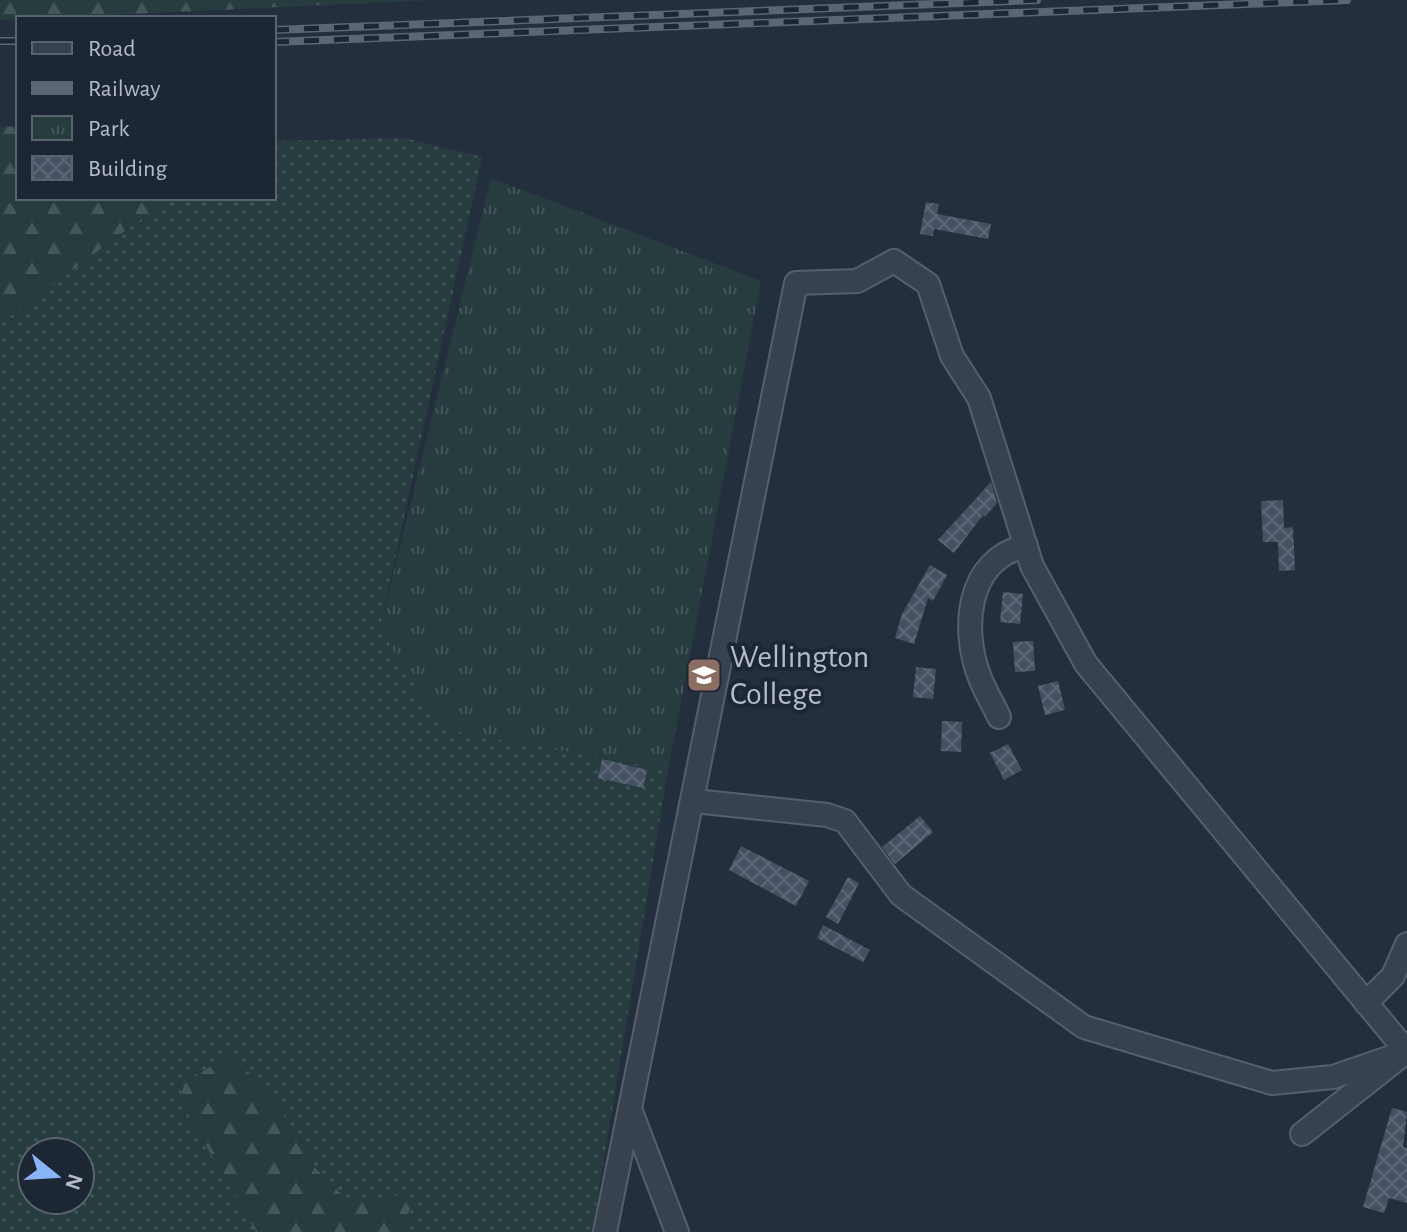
<svg xmlns="http://www.w3.org/2000/svg" width="1407" height="1232" font-family="'Alegreya Sans',sans-serif">
<style>
.grass{fill:url(#grass-dots);fill-rule:evenodd}
.forest{fill:url(#forest-firs)}
.park{fill:url(#park-tufts)}
.building{fill:url(#building-cross-hatch)}
.lines{fill:none;stroke-linecap:round;stroke-linejoin:round}
.minor-casing{stroke:#565f6c;stroke-width:26}
.minor{stroke:#38414e;stroke-width:22}
.rail-casing{stroke:#5a6575;stroke-width:8}
.rail{stroke:#1d2633;stroke-width:5;stroke-dasharray:15;stroke-linecap:butt}
.labels{text-anchor:middle;dominant-baseline:central;stroke-width:8;stroke-linejoin:round;paint-order:stroke}
.poi-label{font-size:32px;fill:#b4bcc9;stroke:#1d2633;text-anchor:start}
</style>
<defs>
<pattern id="grass-dots" width="8" height="8" patternUnits="userSpaceOnUse" patternTransform="scale(2)"><rect width="8" height="8" fill="#263c3f"/><path d="M2 2h.1M6 6h.1" fill="none" stroke="#435659" stroke-width="1.8" stroke-linecap="round"/></pattern>
<pattern id="forest-firs" width="22" height="20" patternUnits="userSpaceOnUse" patternTransform="scale(2)"><rect width="22" height="20" fill="#263c3f"/><path d="M5 1l3.5 6h-7zM16 11l3.5 6h-7z" fill="#435659"/></pattern>
<pattern id="park-tufts" width="24" height="20" patternUnits="userSpaceOnUse" patternTransform="scale(2)"><rect width="24" height="20" fill="#263c3f"/><path d="M3 7l-1-3M5 7V3M7 7l1-3M15 17l-1-3M17 17v-4M19 17l1-3" fill="none" stroke="#435659"/></pattern>
<pattern id="building-cross-hatch" width="8" height="8" patternUnits="userSpaceOnUse" patternTransform="scale(2)"><rect width="8" height="8" fill="#455162"/><path d="M0 0l8 8M0 8l8-8" fill="none" stroke="#5d6877"/></pattern>
</defs>
<rect width="100%" height="100%" fill="#242f3e"/>
<path class="grass" d="M405,138L482,157L380,628L460,732L668,770L592,1232H0V324L169,198H274V141ZM32,1152H80V1200H32Z"/>
<g class="forest">
<path d="M0,0H434L0,20Z"/>
<path d="M0,126L18,127V198H169L0,324Z"/>
<path d="M226,1056L251,1074L304,1140L316,1169L344,1197L367,1204L393,1195L413,1200L402,1232H256L180,1101L184,1084Z"/>
</g>
<path class="park" d="M491,178L761,281L668,770L460,732L426,706L380,628Z"/>
<g class="building">
<path d="M926,202L939,204L937,214L991,224L988,239L934,229L933,236L920,234Z"/>
<path d="M991,482L997,503L985,517L983,515L954,553L938,540Z"/>
<path d="M1283,500L1284,528L1293,527L1295,570L1279,571L1278,542H1263L1261,501Z"/>
<path d="M930,565L947,575L933,601L928,598L914,644L895,638L902,614Z"/>
<path d="M1003,592L1023,594L1020,624L1000,622Z"/>
<path d="M1033,641L1035,671L1015,672L1013,642Z"/>
<path d="M916,667L936,669L933,699L913,697Z"/>
<path d="M1058,681L1065,710L1045,715L1038,686Z"/>
<path d="M942,721L962,722L961,752L941,751Z"/>
<path d="M1008,744L1022,770L1004,780L990,753Z"/>
<path d="M602,759L647,770L643,788L598,778Z"/>
<path d="M920,816L933,832L895,864L882,847Z"/>
<path d="M741,846L809,881L796,906L729,870Z"/>
<path d="M848,877L859,883L838,924L826,917Z"/>
<path d="M823,925L870,950L863,962L817,938Z"/>
<path d="M1392,1108L1407,1112L1403,1147L1407,1148V1203L1389,1198L1384,1213L1363,1207Z"/>
</g>
<g class="lines">
<defs>
<g id="minor">
<path d="M999,717C993,704 985,691 980,678C961,630 966,559 1026,546"/>
<path d="M694,801L827,815L845,821L901,895L1084,1027L1272,1083L1333,1077L1406,1052L1302,1134"/>
<path d="M1366,1003L1393,976L1407,944"/>
<path d="M630,1109L677,1232"/>
<path d="M605,1232L796,283L857,281L894,261L928,284L952,356L979,398L1032,566L1086,664L1407,1052"/>
</g>
</defs>
<use href="#minor" class="minor-casing"/>
<use href="#minor" class="minor"/>
<defs>
<g id="rail">
<path d="M274,30L1037,0"/>
<path d="M0,41H18"/>
<path d="M274,42L1347,0"/>
</g>
</defs>
<use href="#rail" class="rail-casing"/>
<use href="#rail" class="rail"/>
</g>
<defs>
<symbol id="school-square" viewBox="-11 -11 22 22"><rect x="-9" y="-9" width="18" height="18" rx="4" fill="#8d6e63" stroke="#1d2633"/><path d="M0-5L7-2L0 1L-7-2ZM-4 1L0 2.5L4 1V4Q0 6-4 4Z" fill="#fff"/></symbol>
</defs>
<g fill-rule="evenodd">
<use href="#school-square" x="684" y="655" width="40" height="40"/>
</g>
<g class="labels">
<g class="poi-label">
<text x="730" y="657">Wellington<tspan x="730" dy="37">College</tspan></text>
</g>
</g>
<rect x="16" y="16" width="260" height="184" fill="#1d2633" stroke="#59626f" stroke-width="2"/>
<rect x="32" y="42" width="40" height="12" fill="#38414e" stroke="#59626f" stroke-width="2"/>
<text x="88" y="56" font-size="24" fill="#b4bcc9">Road</text>
<rect x="32" y="82" width="40" height="12" fill="#5a6575" stroke="#59626f" stroke-width="2"/>
<text x="88" y="96" font-size="24" fill="#b4bcc9">Railway</text>
<rect x="32" y="116" width="40" height="24" fill="url(#park-tufts)" stroke="#59626f" stroke-width="2"/>
<text x="88" y="136" font-size="24" fill="#b4bcc9">Park</text>
<rect x="32" y="156" width="40" height="24" fill="url(#building-cross-hatch)" stroke="#59626f" stroke-width="2"/>
<text x="88" y="176" font-size="24" fill="#b4bcc9">Building</text>
<g transform="translate(56 1176) rotate(108)"><circle r="38" fill="#1d2633" stroke="#59626f" stroke-width="2"/>
<path d="M0-6L14 30L0 20L-14 30Z" fill="#8ab4f8"/>
<text y="-12" font-size="22" font-weight="bold" text-anchor="middle" fill="#b4bcc9">N</text>
</g>
</svg>
